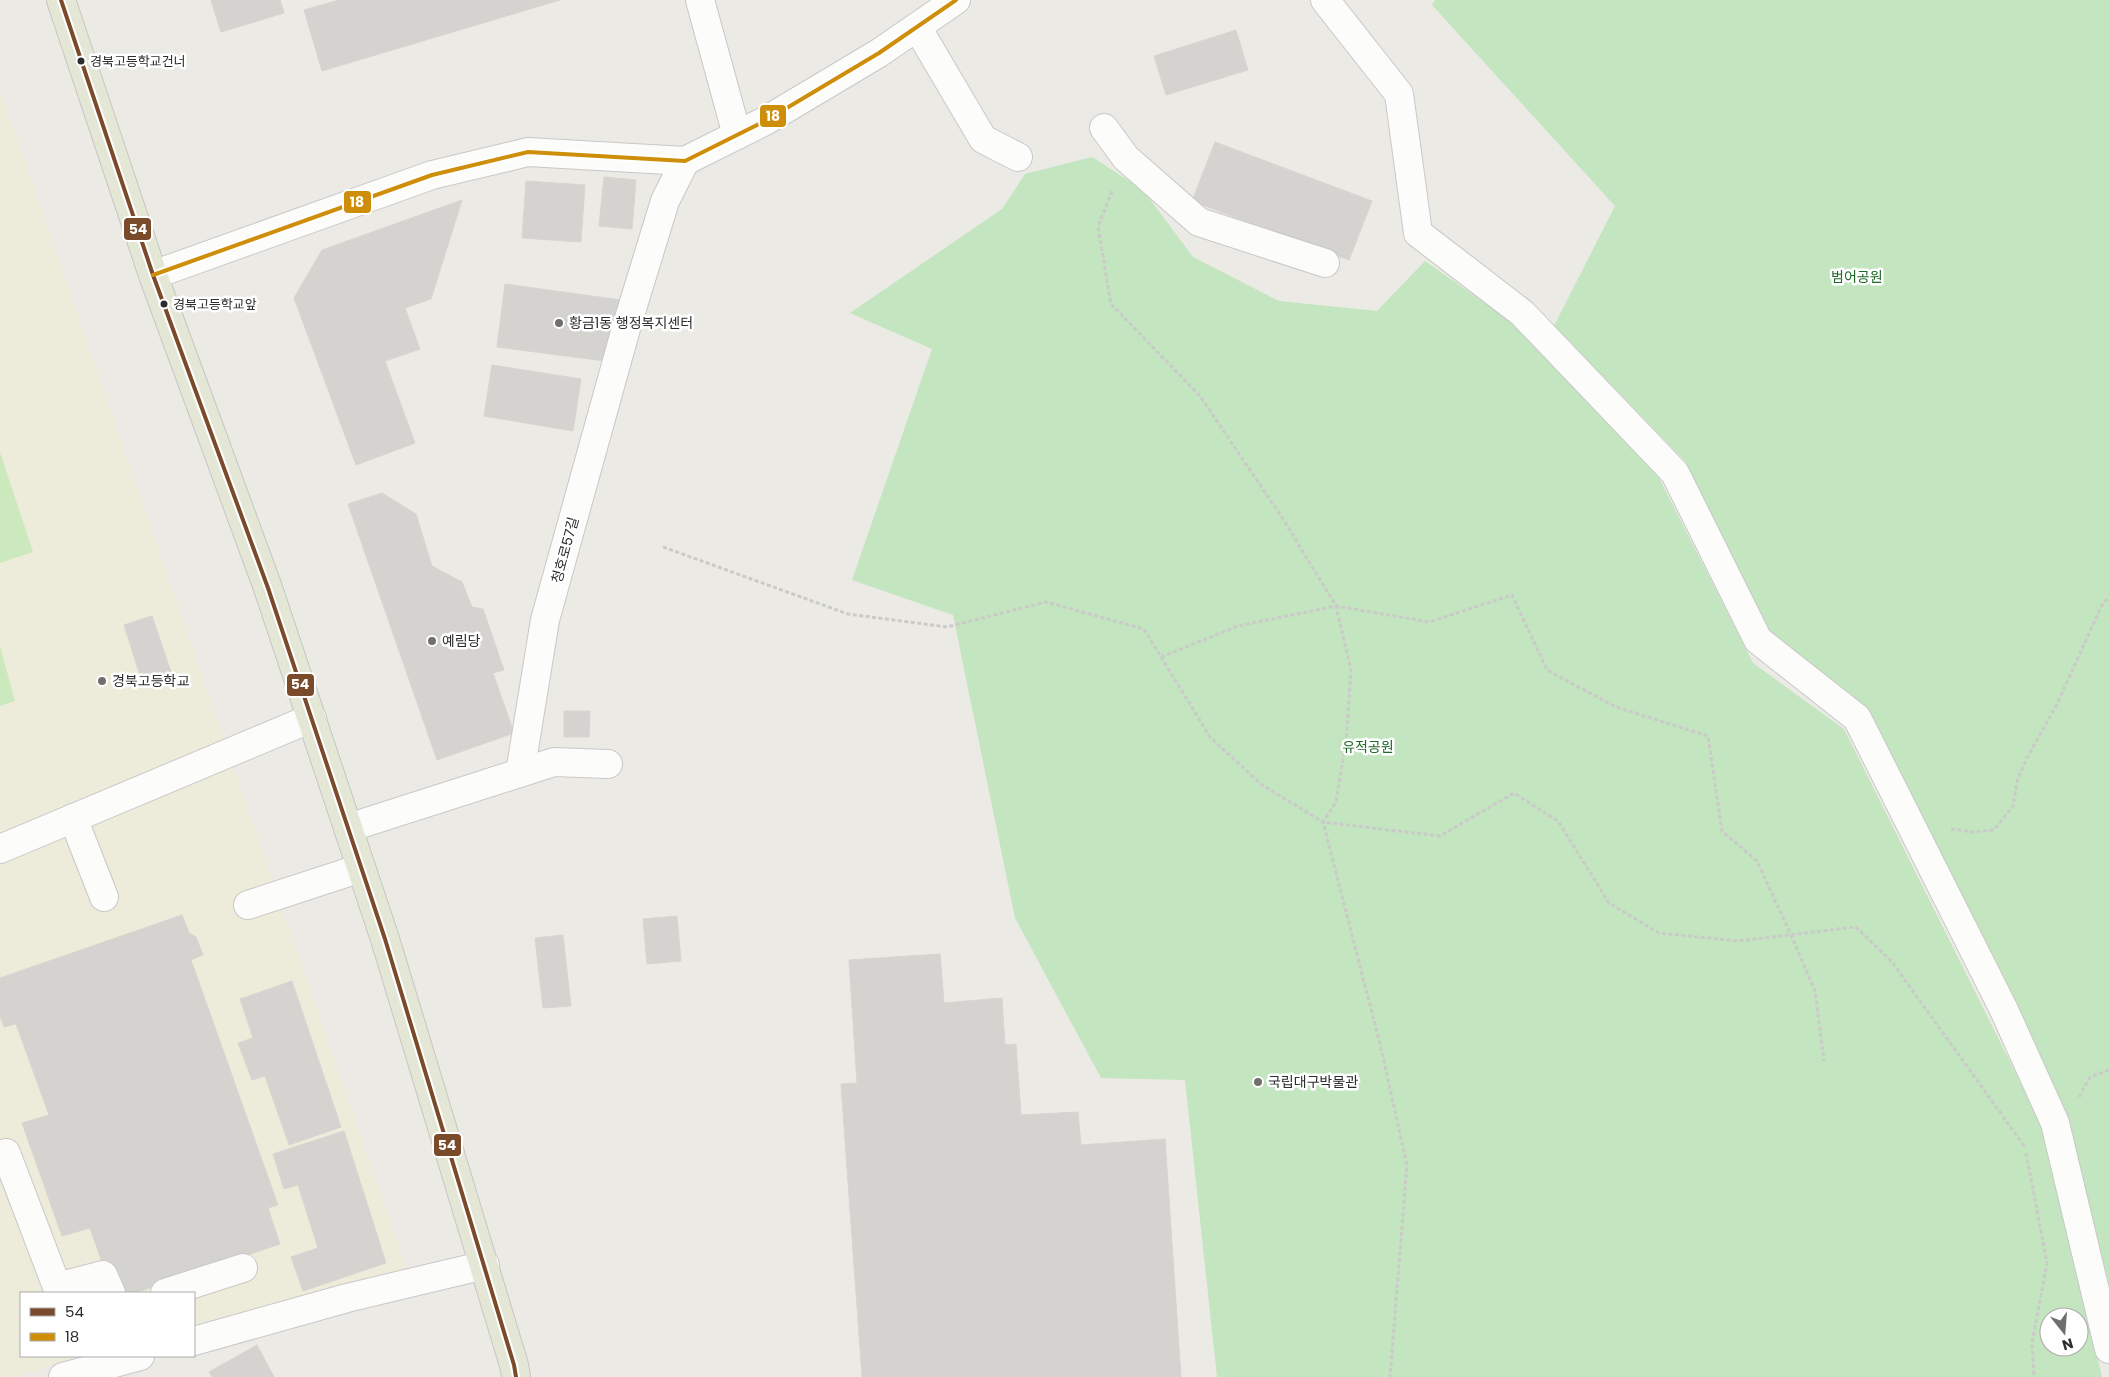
<svg xmlns="http://www.w3.org/2000/svg" width="2109" height="1377" font-family="Poppins,'Noto Sans KR',sans-serif">
<style>
.education{fill:#edecda}
.green{fill:#c3e5bf;fill-rule:evenodd}
.pitch{fill:#cbe9bd}
.building{fill:#d4d3cf;stroke:#d6d5d0}
.lines{fill:none;stroke-linecap:round;stroke-linejoin:round}
.minor-casing{stroke:#c9c8c8;stroke-width:30}
.major-casing{stroke:#c6c6c3;stroke-width:30}
.path{stroke:#cacac9;stroke-width:3;stroke-dasharray:4 2.5;stroke-linecap:butt}
.minor{stroke:#fcfcfb;stroke-width:28}
.major{stroke:#e5e7d6;stroke-width:28}
.bus-1-casing{stroke:#fff;stroke-width:8}
.bus-2-casing{stroke:#fff;stroke-width:8}
.bus-1{stroke:#7a4b2a;stroke-width:4}
.bus-2{stroke:#cf8e09;stroke-width:4}
.bus-dot{fill:#2d2d2d;stroke:#fff;stroke-width:2}
.poi-dot{fill:#706f6d;stroke:#fff;stroke-width:2}
.labels{text-anchor:middle;dominant-baseline:central;stroke-width:5;stroke-linejoin:round;paint-order:stroke}
.bus-label{font-size:13px;fill:#2d2d2d;stroke:#fff;text-anchor:start}
.park-label{font-size:14px;fill:#1f6927;stroke:#fff}
.poi-label{font-size:14px;fill:#2d2d2d;stroke:#fff;text-anchor:start}
.street-label{font-size:14px;fill:#2d2d2d;stroke:#fff}
.line-badge{stroke:#fff;stroke-width:2}
.badge-label{font-size:14px;text-anchor:middle;font-weight:bold;fill:#fff}
</style>
<rect width="100%" height="100%" fill="#ebeae4"/>
<path class="education" d="M0,89L408,1273L194,1324V1293H21V1356H86L14,1377H0Z"/>
<g class="green">
<path d="M1435,0H2109V1284L2066,1116L1865,713L1778,650L1685,461L1554,326L1615,206L1432,5Z"/>
<path d="M1092,157L1143,190L1193,257L1279,301L1377,311L1425,261L1516,325L1658,476L1753,663L1844,729L2044,1130L2102,1377H1217L1185,1080L1101,1078L1015,918L953,615L852,580L932,349L850,313L1002,209L1025,174ZM2049,1317H2079V1347H2049Z"/>
</g>
<g class="pitch">
<path d="M0,452L33,552L0,563Z"/>
<path d="M0,646L15,701L0,706Z"/>
</g>
<g class="building">
<path d="M211,0H280L284,13L221,32Z"/>
<path d="M339,0H560L322,71L304,10Z"/>
<path d="M1236,30L1248,70L1166,95L1154,56Z"/>
<path d="M1215,142L1372,201L1349,260L1192,201Z"/>
<path d="M604,177L636,180L632,229L599,226Z"/>
<path d="M526,181L585,185L581,242L522,238Z"/>
<path d="M462,200L431,299L405,308L420,349L385,361L415,443L356,465L294,298L322,250Z"/>
<path d="M505,284L621,300L612,362L497,347Z"/>
<path d="M492,365L581,379L573,431L484,416Z"/>
<path d="M382,493L416,514L432,566L462,582L472,607L483,609L504,670L493,673L514,733L437,760L348,504Z"/>
<path d="M152,616L171,672L142,682L124,625Z"/>
<path d="M564,711H590L589,737H564Z"/>
<path d="M182,915L189,933L196,937L203,955L191,960L278,1205L268,1208L280,1244L135,1293H122L111,1262L103,1265L90,1228L62,1236L22,1123L49,1115L16,1024L4,1027L0,1016V978Z"/>
<path d="M677,916L681,961L647,964L643,919Z"/>
<path d="M563,935L571,1006L543,1008L535,938Z"/>
<path d="M940,954L944,1003L1002,998L1005,1045L1016,1044L1021,1115L1078,1112L1081,1145L1165,1139L1181,1377H862L841,1084L857,1083L849,960Z"/>
<path d="M292,981L341,1127L289,1145L265,1076L252,1080L238,1043L253,1038L240,999Z"/>
<path d="M344,1131L386,1263L303,1291L291,1257L318,1248L298,1185L284,1189L273,1154Z"/>
<path d="M257,1345L274,1377H212L209,1372Z"/>
</g>
<g class="lines">
<defs>
<g id="minor">
<path d="M700,0L737,135"/>
<path d="M1325,0L1399,94L1418,233L1522,313L1675,473L1758,640L1857,718L2004,1010L2055,1123L2109,1349"/>
<path d="M917,27L983,139L1018,157"/>
<path d="M1104,128L1126,158L1199,222L1325,263"/>
<path d="M153,275L432,175L528,152L685,161L765,121L879,53L956,0"/>
<path d="M520,773L545,620L627,325L665,201L685,161"/>
<path d="M73,818L104,897"/>
<path d="M348,828L554,762L608,764"/>
<path d="M0,849L312,718"/>
<path d="M248,905L361,868"/>
<path d="M0,1155L6,1153L57,1287L103,1275L111,1293"/>
<path d="M165,1293L243,1268"/>
<path d="M194,1341L347,1298L485,1265"/>
<path d="M63,1377L140,1356"/>
</g>
<path id="major" d="M61,0L153,275L268,588L385,939L514,1365L516,1377"/>
</defs>
<use href="#minor" class="minor-casing"/>
<use href="#major" class="major-casing"/>
<g class="path">
<path d="M1112,191L1098,227L1111,304L1200,396L1283,519L1336,606L1429,622L1512,595L1547,670L1616,707L1708,736L1722,831L1757,861L1791,935L1815,991L1824,1061"/>
<path d="M663,547L848,614L947,627L1046,602L1144,629L1210,737L1262,785L1323,822L1380,1044L1407,1165L1390,1377"/>
<path d="M1161,657L1238,626L1336,606L1351,670L1346,741L1336,802L1323,822L1440,836L1514,793L1558,821L1609,903L1659,933L1738,941L1856,927L1892,962L2025,1147"/>
<path d="M1951,829L1974,832L1994,830L2013,806L2017,781L2027,758L2057,704L2102,605L2109,597"/>
<path d="M2079,1097L2090,1077L2109,1070"/>
<path d="M2026,1153L2047,1263L2032,1343L2034,1377"/>
</g>
<use href="#minor" class="minor"/>
<use href="#major" class="major"/>
<defs>
<path id="bus-1" d="M61,0L153,275L268,588L385,939L514,1365L516,1377"/>
<path id="bus-2" d="M153,275L432,175L528,152L685,161L765,121L879,53L956,0"/>
</defs>
<use href="#bus-1" class="bus-1-casing"/>
<use href="#bus-2" class="bus-2-casing"/>
<use href="#bus-1" class="bus-1"/>
<use href="#bus-2" class="bus-2"/>
</g>
<g class="bus-dot">
<circle cx="81" cy="61" r="4.5"/>
<circle cx="164" cy="304" r="4.5"/>
</g>
<g class="poi-dot">
<circle cx="559" cy="323" r="5"/>
<circle cx="432" cy="641" r="5"/>
<circle cx="102" cy="681" r="5"/>
<circle cx="1258" cy="1082" r="5"/>
</g>
<g class="labels">
<g class="bus-label">
<text x="90" y="61">경북고등학교건너</text>
<text x="173" y="304">경북고등학교앞</text>
</g>
<g class="park-label">
<text x="1857" y="277">범어공원</text>
<text x="1368" y="747">유적공원</text>
</g>
<g class="poi-label">
<text x="569" y="323">황금1동 행정복지센터</text>
<text x="442" y="641">예림당</text>
<text x="112" y="681">경북고등학교</text>
<text x="1268" y="1082">국립대구박물관</text>
</g>
<g class="street-label">
<text transform="translate(565 550) rotate(-75)">청호로57길</text>
</g>
</g>
<g class="line-badge">
<rect x="759" y="104" width="28" height="24" rx="5" fill="#cf8e09"/>
<rect x="343" y="190" width="29" height="24" rx="5" fill="#cf8e09"/>
<rect x="123" y="217" width="29" height="24" rx="5" fill="#7a4b2a"/>
<rect x="286" y="673" width="29" height="24" rx="5" fill="#7a4b2a"/>
<rect x="433" y="1133" width="29" height="24" rx="5" fill="#7a4b2a"/>
</g>
<g class="badge-label">
<text x="773" y="121">18</text>
<text x="357" y="207">18</text>
<text x="138" y="234">54</text>
<text x="300" y="689">54</text>
<text x="447" y="1150">54</text>
</g>
<rect x="20" y="1292" width="175" height="65" fill="#ffffff" stroke="#ababab"/>
<rect x="30" y="1308" width="25" height="8" fill="#7a4b2a" stroke="#ababab"/>
<text x="65" y="1317" font-size="15" fill="#2d2d2d">54</text>
<rect x="30" y="1333" width="25" height="8" fill="#cf8e09" stroke="#ababab"/>
<text x="65" y="1342" font-size="15" fill="#2d2d2d">18</text>
<g transform="translate(2064 1332) rotate(163)"><circle r="24" fill="#ffffff" stroke="#ababab"/>
<path d="M0-4L9 19L0 12L-9 19Z" fill="#706f6d"/>
<text y="-8" font-size="14" font-weight="bold" text-anchor="middle" fill="#2d2d2d">N</text>
</g>
</svg>
